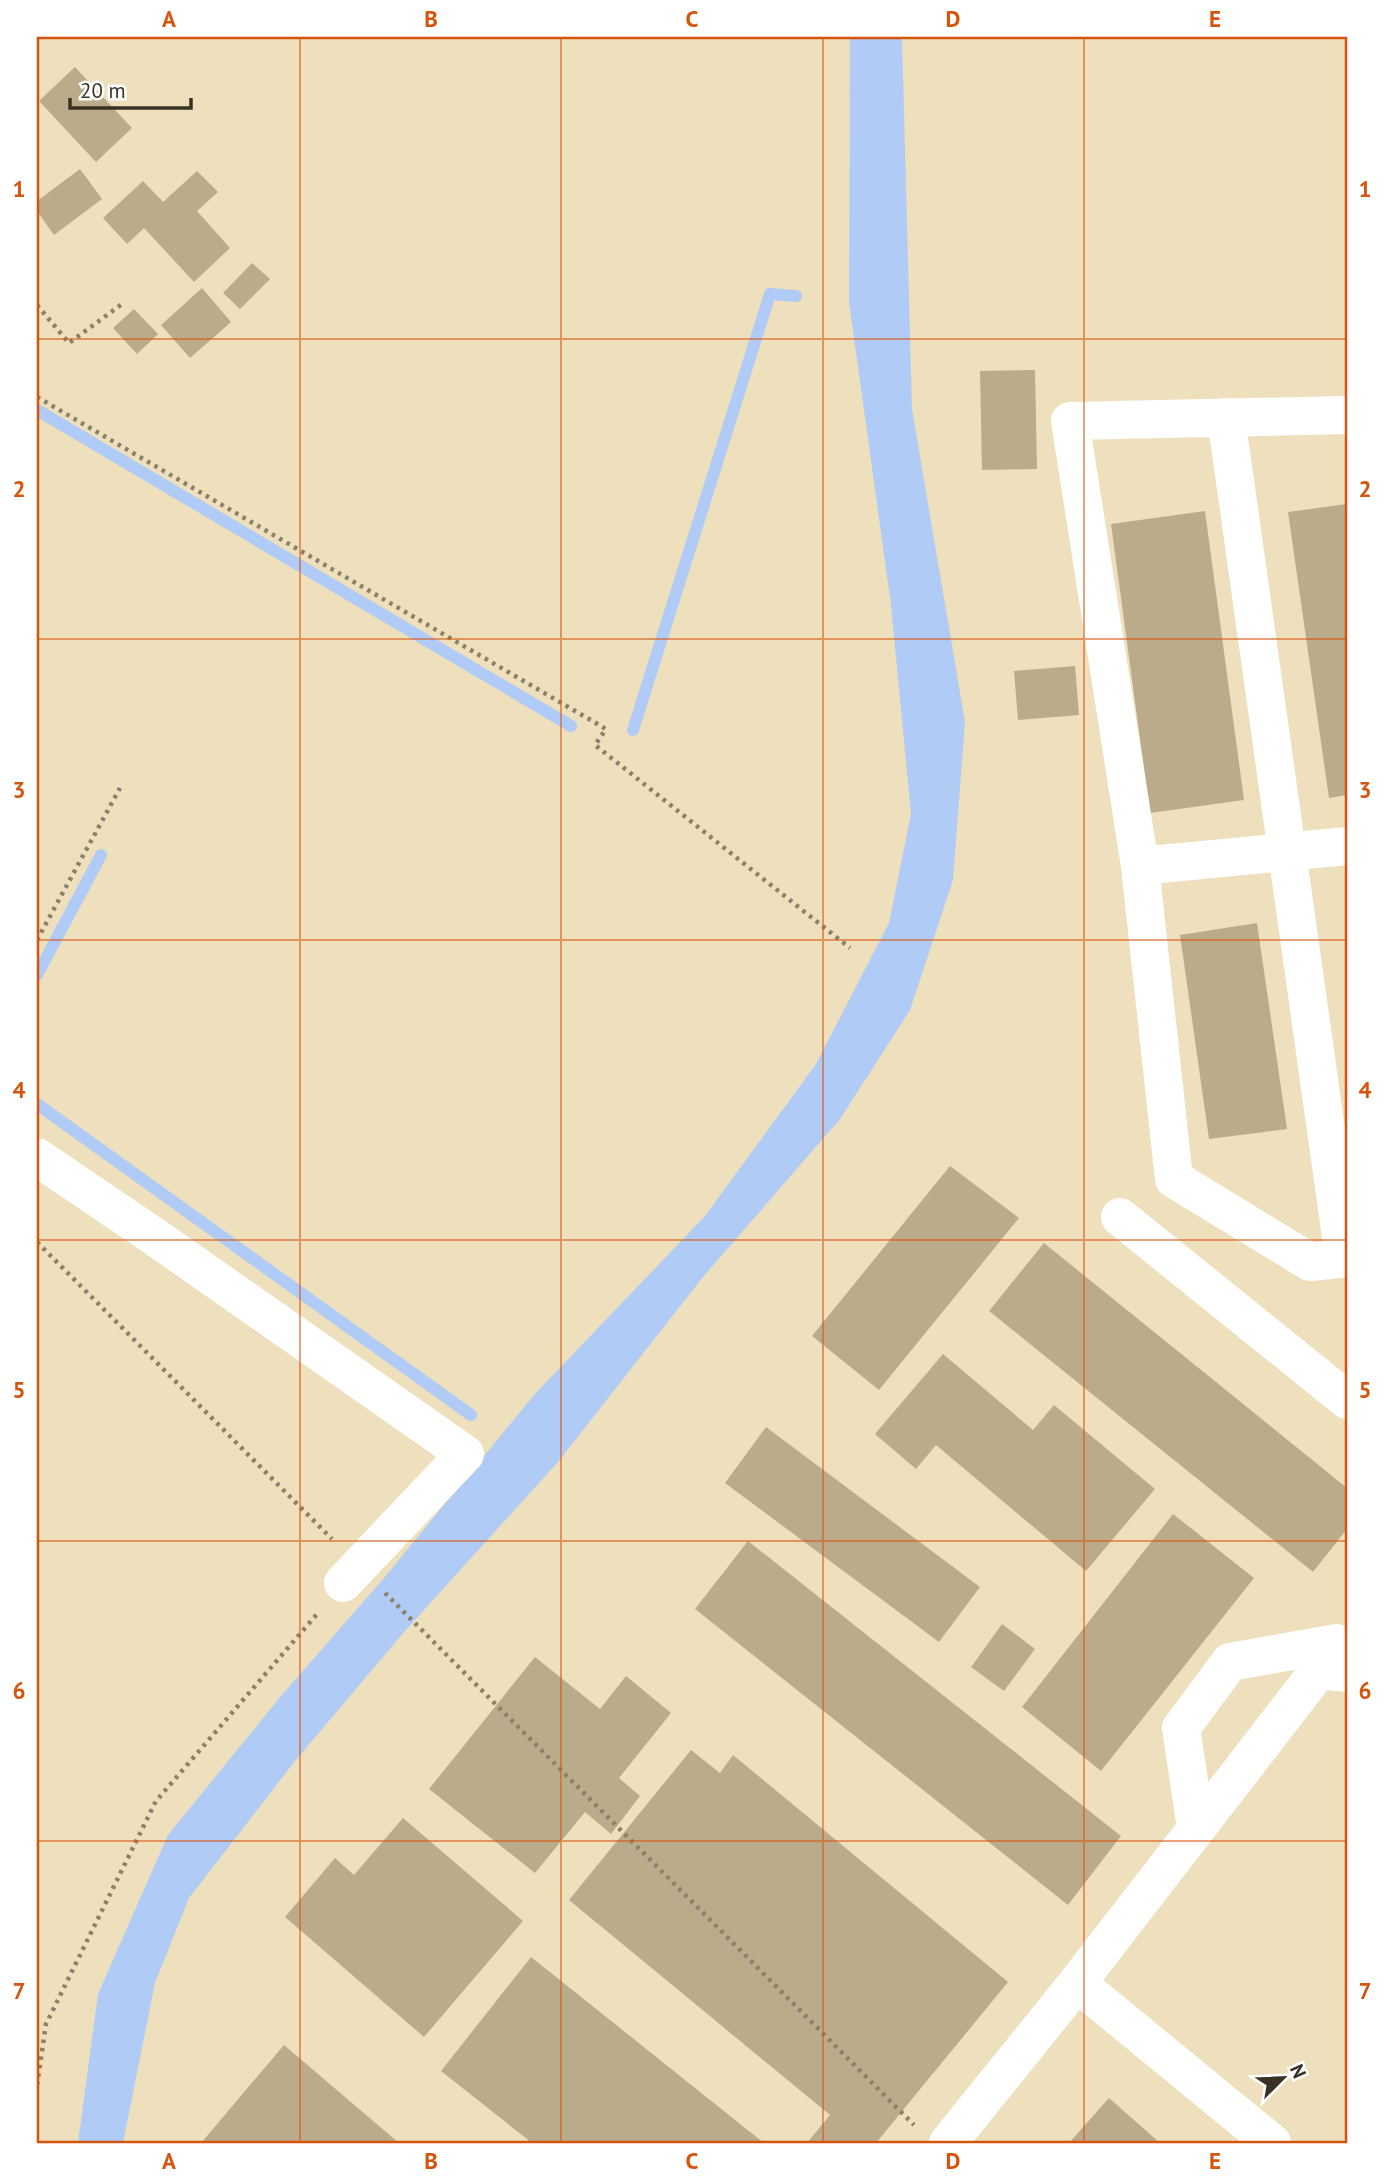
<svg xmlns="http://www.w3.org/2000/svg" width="1384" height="2180" font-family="'PT Sans',sans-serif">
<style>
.water{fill:#b0cbf5}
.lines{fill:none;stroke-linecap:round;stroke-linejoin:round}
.stream{stroke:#b0cbf5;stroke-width:12}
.building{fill:#baac8b}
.path{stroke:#8b816a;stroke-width:4.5;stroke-dasharray:3.5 5;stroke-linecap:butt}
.minor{stroke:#fff;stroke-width:38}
.grid{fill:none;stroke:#d6550e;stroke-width:2;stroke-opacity:0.55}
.neatline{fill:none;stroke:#d6550e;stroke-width:2.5}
.grid-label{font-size:23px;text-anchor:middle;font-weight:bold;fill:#d6550e}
</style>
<rect width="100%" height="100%" fill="#efe0bd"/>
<path class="water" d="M850,37H902L912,409L965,722L953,880L910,1010L840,1119L703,1277L558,1462L405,1631L295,1761L189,1898L155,1983L123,2143H78L98,1994L168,1835L281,1696L384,1578L534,1395L705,1216L816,1064L889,923L911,814L891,605L849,302Z"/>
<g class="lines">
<g class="stream">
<path d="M37,410L571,726"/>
<path d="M633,730L770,294L796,296"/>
<path d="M37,975L101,855"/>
<path d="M37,1104L471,1415"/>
</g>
</g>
<g class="building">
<path d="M75,67L132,128L96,162L39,101Z"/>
<path d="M80,169L102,199L54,235L37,211V201Z"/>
<path d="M197,171L218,192L197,211L230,248L194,282L144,228L127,244L103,218L143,181L163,202Z"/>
<path d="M252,263L270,279L240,309L223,293Z"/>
<path d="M202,288L231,322L190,358L161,325Z"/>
<path d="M134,309L158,334L137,354L113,328Z"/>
<path d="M1035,370L1037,469L982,470L980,371Z"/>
<path d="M1347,504V795L1329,798L1288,512Z"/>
<path d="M1205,511L1244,800L1150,813L1111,524Z"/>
<path d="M1075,666L1079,715L1018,720L1014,671Z"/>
<path d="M1257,923L1287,1129L1209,1139L1180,935Z"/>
<path d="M950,1166L1019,1218L879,1390L812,1336Z"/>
<path d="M1044,1243L1347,1488V1529L1313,1572L989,1311Z"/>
<path d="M943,1354L1033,1430L1054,1405L1155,1489L1086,1571L936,1445L916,1469L875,1434Z"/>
<path d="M766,1427L980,1587L939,1642L725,1483Z"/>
<path d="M1173,1514L1254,1578L1101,1771L1022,1707Z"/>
<path d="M748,1541L1121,1836L1068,1905L695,1609Z"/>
<path d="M1002,1624L1035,1649L1004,1691L971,1667Z"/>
<path d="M535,1657L600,1709L626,1676L671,1713L619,1778L640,1796L611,1834L585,1812L535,1873L429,1789Z"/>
<path d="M691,1750L720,1773L733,1755L1008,1982L876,2143H807L830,2115L569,1900Z"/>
<path d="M403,1818L523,1921L424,2037L285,1917L335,1858L354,1875Z"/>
<path d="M531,1957L764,2143H532L441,2071Z"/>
<path d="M284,2045L399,2143H201Z"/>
<path d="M1109,2098L1160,2143H1069Z"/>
</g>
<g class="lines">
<g class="path">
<path d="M37,305L69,343L122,304"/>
<path d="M37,397L606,729L595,745L850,948"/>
<path d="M37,940L120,788"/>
<path d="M37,1242L332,1539"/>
<path d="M385,1593L914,2125"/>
<path d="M37,2085L46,2024L156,1801L318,1613"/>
</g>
<g class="minor">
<path d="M1226,417L1344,1258"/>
<path d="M1347,846L1140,866L1174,1179L1310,1262L1347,1258"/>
<path d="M1140,866L1070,421L1347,415"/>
<path d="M37,1157L155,1237L465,1454L343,1583"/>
<path d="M1120,1217L1347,1400"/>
<path d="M1196,1828L1181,1728L1230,1662L1337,1643"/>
<path d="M1077,1983L1272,2143"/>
<path d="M948,2143L1077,1983L1319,1670L1347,1673"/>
</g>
</g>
<path class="grid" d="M300,37V2143M561,37V2143M823,37V2143M1084,37V2143M37,339H1347M37,639H1347M37,940H1347M37,1240H1347M37,1541H1347M37,1841H1347"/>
<rect width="1384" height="2180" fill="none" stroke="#ffffff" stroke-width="77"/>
<g transform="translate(1283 2078) rotate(66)" stroke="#ffffff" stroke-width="5" paint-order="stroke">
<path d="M0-5L12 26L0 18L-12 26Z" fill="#383225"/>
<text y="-10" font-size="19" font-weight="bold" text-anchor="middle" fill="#383225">N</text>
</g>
<path d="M70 98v10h121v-10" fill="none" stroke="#383225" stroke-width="3.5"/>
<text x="80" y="98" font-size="21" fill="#383225" stroke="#ffffff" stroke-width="5" paint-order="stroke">20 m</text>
<rect x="38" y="38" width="1308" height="2104" class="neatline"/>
<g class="grid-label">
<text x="169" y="27">A</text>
<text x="431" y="27">B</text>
<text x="692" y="27">C</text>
<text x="953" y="27">D</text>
<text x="1215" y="27">E</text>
<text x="19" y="197">1</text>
<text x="1365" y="197">1</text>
<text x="19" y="497">2</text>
<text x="1365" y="497">2</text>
<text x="19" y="798">3</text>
<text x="1365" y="798">3</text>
<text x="19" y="1098">4</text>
<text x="1365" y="1098">4</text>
<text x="19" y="1398">5</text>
<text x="1365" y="1398">5</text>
<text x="19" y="1699">6</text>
<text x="1365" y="1699">6</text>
<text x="19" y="1999">7</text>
<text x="1365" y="1999">7</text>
<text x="169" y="2169">A</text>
<text x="431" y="2169">B</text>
<text x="692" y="2169">C</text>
<text x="953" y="2169">D</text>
<text x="1215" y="2169">E</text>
</g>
</svg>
